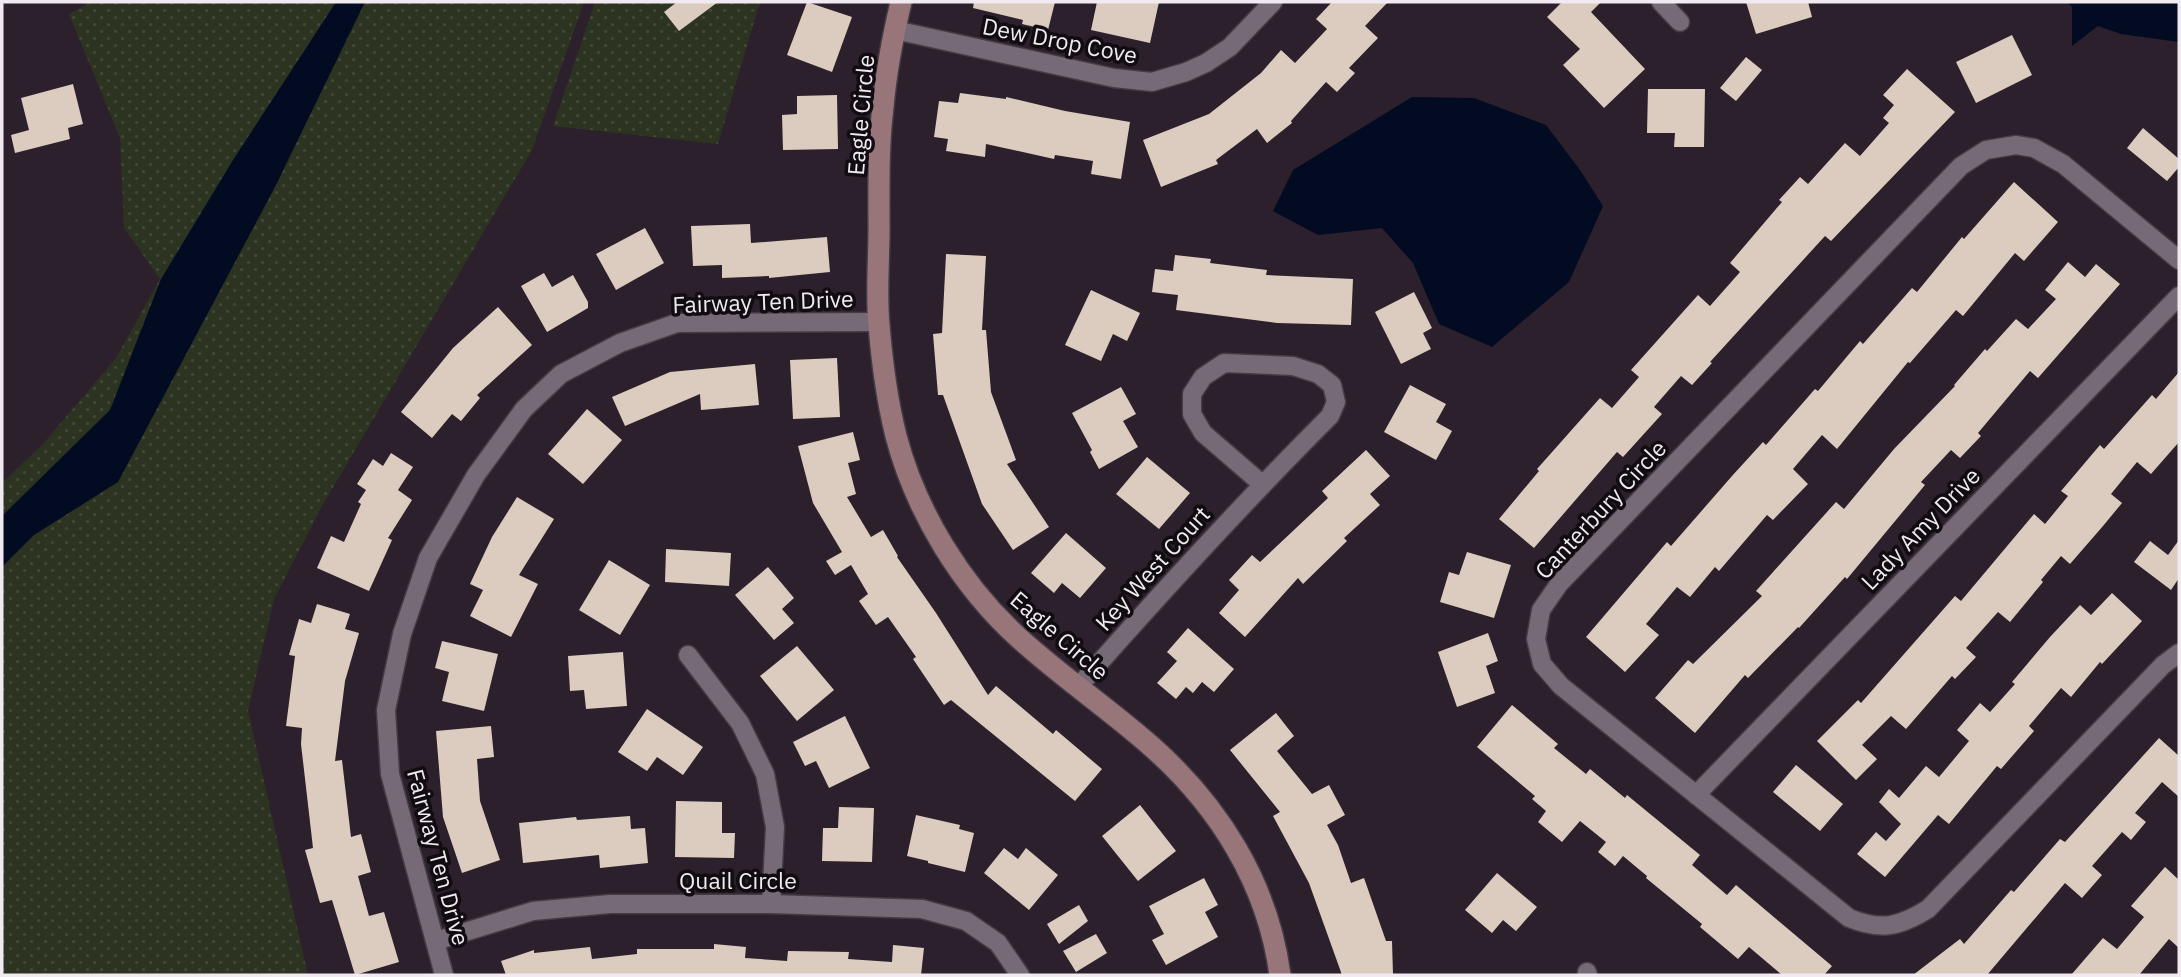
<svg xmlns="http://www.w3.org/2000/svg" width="2181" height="977" font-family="'IBM Plex Sans',sans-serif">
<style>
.grass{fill:url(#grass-dots)}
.water{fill:#030b23}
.building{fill:#dcccbf}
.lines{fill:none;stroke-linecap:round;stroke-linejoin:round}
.street-casing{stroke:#443b45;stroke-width:21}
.secondary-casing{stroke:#443b45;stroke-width:24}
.street{stroke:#776a77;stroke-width:18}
.secondary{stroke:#977578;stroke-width:21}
.labels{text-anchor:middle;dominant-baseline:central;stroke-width:7;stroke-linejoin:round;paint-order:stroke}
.street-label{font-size:23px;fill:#f1eaf1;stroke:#110c11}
</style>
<defs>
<pattern id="grass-dots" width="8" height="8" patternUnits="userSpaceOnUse" patternTransform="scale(1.75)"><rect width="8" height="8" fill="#2c3421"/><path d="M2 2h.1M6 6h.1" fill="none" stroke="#414837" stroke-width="1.8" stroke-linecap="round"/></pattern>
</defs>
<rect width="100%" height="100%" fill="#2b202b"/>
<g class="grass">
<path d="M91,2H584L532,150L322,506L274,599L248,711L308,975H2V483L43,444L116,358L160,279L124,228L120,138L69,14Z"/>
<path d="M595,2H760L718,144L553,126Z"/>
</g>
<g class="water">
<path d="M336,2H365L275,187L118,482L34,535L2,567V516L110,410L161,279L233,160Z"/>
<path d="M2067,2H2179V42L2121,34L2098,26L2072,46V7Z"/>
<path d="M1412,97L1474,98L1546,125L1580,170L1603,206L1569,282L1492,347L1439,324L1413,263L1382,228L1318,235L1273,211L1293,170Z"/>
</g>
<g class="building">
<path d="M677,2H718L679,31L664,12Z"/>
<path d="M807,2L852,17L832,72L787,55Z"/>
<path d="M974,2H1055L1048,30L1022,24L1023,20L973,8Z"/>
<path d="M1097,2H1159L1150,43L1091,30Z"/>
<path d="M1332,2H1388L1365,26L1378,38L1349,68L1355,73L1337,92L1326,82L1291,121L1292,123L1267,143L1257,129L1216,160L1218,164L1161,187L1143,140L1209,114L1261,73L1281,50L1295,63L1327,29L1316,19Z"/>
<path d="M1562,2H1601L1591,12L1645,69L1604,108L1563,65L1580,49L1547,17Z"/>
<path d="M1746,2H1808L1812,17L1756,34Z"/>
<path d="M2012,35L2032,75L1976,103L1956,62Z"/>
<path d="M1746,57L1762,70L1736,101L1720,88Z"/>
<path d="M1907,69L1955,112L1831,241L1825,236L1710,362L1712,363L1692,385L1681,376L1654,407L1662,414L1623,457L1617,452L1534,548L1499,519L1539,471L1537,469L1600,398L1612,408L1639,377L1631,370L1698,295L1710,306L1740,272L1730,263L1782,202L1779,200L1800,177L1808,184L1845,143L1860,156L1889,123L1883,118L1894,105L1883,95Z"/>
<path d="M73,84L83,124L68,128L70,139L15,153L11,135L29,130L21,98Z"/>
<path d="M1648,89H1705L1704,147H1674L1675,133H1647Z"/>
<path d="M960,93L1006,99V97L1065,111L1130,122L1121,179L1091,174L1093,161L1055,155L1054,159L986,144L985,157L946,151L948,139L934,137L939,101L958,103Z"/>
<path d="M837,95L838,149L783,150L782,115L797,114V96Z"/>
<path d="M2143,128L2179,159V167L2167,181L2127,148Z"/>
<path d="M2014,182L2058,222L2024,261L2015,253L1963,316L1956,310L1910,363L1908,362L1837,449L1822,435L1793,469L1808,484L1773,520L1767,515L1719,571L1715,567L1690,597L1677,587L1646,624L1659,635L1625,672L1586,637L1667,542L1671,546L1732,476L1763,442L1766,445L1815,389L1818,391L1860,341L1863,344L1912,288L1917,292L1962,237L1964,239Z"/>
<path d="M750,224L751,243L827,237L830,272L769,278V276L722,278V265L693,266L691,226Z"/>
<path d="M645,228L664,263L616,290L596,254Z"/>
<path d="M946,254L986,256L982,330H986L991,392L1016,460L1007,464L1049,527L1013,550L982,504L943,395H938L933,334L942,333Z"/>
<path d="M1175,255L1211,259L1210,263L1267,270L1266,275L1353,279L1351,325L1277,323L1176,310L1178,295L1152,292L1155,269L1173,271Z"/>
<path d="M2068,262L2085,277L2096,264L2120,284L2038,378L2030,371L1978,433L1981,436L1960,458L1951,450L1921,482L1925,485L1847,579L1845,577L1799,628L1798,627L1748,678L1745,675L1695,733L1655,698L1688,660L1693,664L1762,596L1756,591L1836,502L1844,509L1894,449L1955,386L1954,385L1985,349L1987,351L2016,319L2028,329L2056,299L2045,290Z"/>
<path d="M544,273L552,287L573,275L588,302V308L547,332L521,286Z"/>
<path d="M1091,290L1140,313L1127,341L1113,334L1101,361L1065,345Z"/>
<path d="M1414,292L1432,328L1423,333L1431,349L1401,364L1375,312Z"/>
<path d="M498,307L532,345L477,395L480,398L461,421L452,414L432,438L401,412L453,348Z"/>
<path d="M837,358L840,417L793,419L790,360Z"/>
<path d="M755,364L759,405L701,410L700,394L625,426L612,397L670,372Z"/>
<path d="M2179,372V442L2151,474L2137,462L2111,494L2122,503L2103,526L2070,564L2061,556L2041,580L2043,582L2010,622L1998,612L1966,648L1976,657L1955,679L1952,676L1906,729L1891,716L1862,745L1877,759L1856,780L1817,741L1858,700L1861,703L1955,596L1961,601L2034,514L2045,524L2068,496L2061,491L2100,445L2104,449L2152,395L2156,399Z"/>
<path d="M1410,385L1446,404L1436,422L1452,431L1436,460L1384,432Z"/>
<path d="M1121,387L1136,414L1123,421L1138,447L1099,469L1090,452L1092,450L1072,413Z"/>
<path d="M587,409L622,440L583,484L548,454Z"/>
<path d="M853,432L860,460L848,463L856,494L847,497L871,537L883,530L898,556L897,557L936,613L988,695L996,686L1053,734L1056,730L1102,769L1075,801L951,700L944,705L913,659L916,657L888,617L876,625L859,601L868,594L851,565L835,575L826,561L842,552L813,503L798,446Z"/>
<path d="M1366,450L1390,476L1370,494L1380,505L1344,538L1347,541L1303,584L1298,578L1245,637L1219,613L1239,590L1229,580L1252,555L1260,562L1328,498L1322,491Z"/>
<path d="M391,453L413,467L398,490L412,500L388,538L392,540L369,591L317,568L331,536L344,542L361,504L358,502L366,490L357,484L373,459L383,466Z"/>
<path d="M1147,457L1190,493L1159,529L1116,494Z"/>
<path d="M517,497L554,519L519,575L538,584L511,637L470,616L483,590L470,584L492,537Z"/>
<path d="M1066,533L1106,568L1080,598L1062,583L1054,593L1031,573Z"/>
<path d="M2179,540V578L2171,590L2134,562L2150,541L2168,555Z"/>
<path d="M666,549L731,553L729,586L665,582Z"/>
<path d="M1467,552L1511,565L1494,618L1440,602L1449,572L1459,575Z"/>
<path d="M609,560L650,585L620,635L579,610Z"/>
<path d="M768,567L794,598L782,609L794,623L774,640L735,595Z"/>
<path d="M2112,593L2142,621L2102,664L2100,662L2071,697L2061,688L2029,726L2034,731L2001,769L1997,766L1949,824L1938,815L1885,877L1857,854L1876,832L1886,841L1901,824L1879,802L1889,789L1899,798L1926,766L1939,777L1969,741L1957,730L1980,703L1990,712L2015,684L2012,682L2050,637L2080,605L2091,615Z"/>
<path d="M317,604L350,614L345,629L359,633L345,681L335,761L342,760L351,837L361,834L371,872L358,876L369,916L384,912L399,962L355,975L332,900L320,903L305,850L313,848L301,744L302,728L286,726L295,656L289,655L299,619L311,623Z"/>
<path d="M1188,628L1234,669L1214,692L1202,682L1193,693L1186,687L1176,699L1157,683L1177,661L1167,652Z"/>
<path d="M1488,633L1498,661L1486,666L1495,693L1457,707L1438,652Z"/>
<path d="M442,641L498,654L484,711L442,701L449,672L435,668Z"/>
<path d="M797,646L834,690L797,721L760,676Z"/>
<path d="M623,652L627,706L586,709L584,690L570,691L568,656Z"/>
<path d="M1512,705L1558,744L1554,748L1586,774L1590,769L1625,798L1627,795L1700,855L1692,865L1727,895L1736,885L1832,966L1824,975H1782L1749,947L1738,959L1700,927L1702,924L1646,878L1647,876L1623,856L1615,866L1598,852L1606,842L1580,821L1562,842L1538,822L1546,811L1532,799L1535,796L1477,747Z"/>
<path d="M647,709L703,747L683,775L657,757L647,771L618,752Z"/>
<path d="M1276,713L1294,736L1277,751L1312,794L1329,785L1345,815L1327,825L1338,845L1351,883L1364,878L1386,941H1392L1393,975H1342L1309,883L1273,816L1280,812L1230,750Z"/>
<path d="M845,716L870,768L829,788L816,761L805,766L793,742Z"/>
<path d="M491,726L494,757L477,759L480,801L500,860L462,873L443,817L436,731Z"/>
<path d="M2159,738L2179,756V797L2162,782L2135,813L2146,822L2131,840L2122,832L2092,866L2102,875L2082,898L2065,883L1987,975H1913L1960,939L1964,944L2011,890L2014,892L2060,839L2065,842Z"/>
<path d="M1796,765L1843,804L1820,831L1773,792Z"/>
<path d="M676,801L722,802V833H735L734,858L675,857Z"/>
<path d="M1140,805L1176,851L1138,881L1102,836Z"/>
<path d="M839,807L874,808L872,862L822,861L823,828H838Z"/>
<path d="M916,815L960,825L959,829L974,833L965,872L928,863V861L907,856Z"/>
<path d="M630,816L631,829L645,828L648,863L600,868L599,855L523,863L519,823L576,817L577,820Z"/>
<path d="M1004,848L1018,859L1026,848L1058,875L1029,910L984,873Z"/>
<path d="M2165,867L2179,880V948L2169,939L2139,975H2071L2103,938L2117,949L2144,917L2131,906Z"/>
<path d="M1497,873L1537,907L1516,931L1503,920L1492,933L1465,910Z"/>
<path d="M1204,878L1218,905L1205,912L1218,937L1166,965L1152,940L1164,934L1149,906Z"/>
<path d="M1079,905L1088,921L1059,944L1047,924Z"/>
<path d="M1096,934L1107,953L1076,972L1063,951Z"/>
<path d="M714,944L746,947L745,958L787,961L788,951L849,952L848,959L892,962L893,945L924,948L921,975H506L501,961L534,950V953L590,947L592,959L637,954V949H714Z"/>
</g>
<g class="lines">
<defs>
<g id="street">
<path d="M1661,2L1680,22"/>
<path d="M895,30L1114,78L1152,82L1186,72L1206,63L1230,47L1273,2"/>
<path d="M2179,260L2063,164L2034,148L2016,145L1986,150L1961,166L1559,584L1541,610L1536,639L1542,664L1561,686L1849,918C1881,931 1899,927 1928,909L2163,665L2179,653"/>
<path d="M688,655L740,723L765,774L775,827L771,904"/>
<path d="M1078,687C1160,594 1243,503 1330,416L1336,402L1332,385L1318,374L1293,366L1224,363L1203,377L1192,394V414L1203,433L1262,484"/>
<path d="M1696,795L2179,296"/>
<path d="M436,941L533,911L610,904H771L922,909L966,921L998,943L1020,975"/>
<path d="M1587,972L1588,975"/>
<path d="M444,975L390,774L386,710L402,634L428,558L476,475L524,409L561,374L620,343L677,323L879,322"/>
</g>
<path id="secondary" d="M901,2C893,36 886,72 883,107C878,147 879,189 879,230C879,261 876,294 879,325C882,362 887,400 896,436C916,512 962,587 1020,639C1062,677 1109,709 1151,746C1219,806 1268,884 1280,975"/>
</defs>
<use href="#street" class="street-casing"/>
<use href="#secondary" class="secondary-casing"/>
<use href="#street" class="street"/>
<use href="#secondary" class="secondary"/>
</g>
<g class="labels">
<g class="street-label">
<text transform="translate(1060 40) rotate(11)">Dew Drop Cove</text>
<text transform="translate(860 115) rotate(-85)">Eagle Circle</text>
<text transform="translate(763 301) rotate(-2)">Fairway Ten Drive</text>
<text transform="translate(1600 509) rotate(-47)">Canterbury Circle</text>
<text transform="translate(1920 528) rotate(-46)">Lady Amy Drive</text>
<text transform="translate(1152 568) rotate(-48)">Key West Court</text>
<text transform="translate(1060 635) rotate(41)">Eagle Circle</text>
<text transform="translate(439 857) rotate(75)">Fairway Ten Drive</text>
<text x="738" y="880">Quail Circle</text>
</g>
</g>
<rect width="2181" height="977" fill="none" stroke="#f1eaf1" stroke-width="7"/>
</svg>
